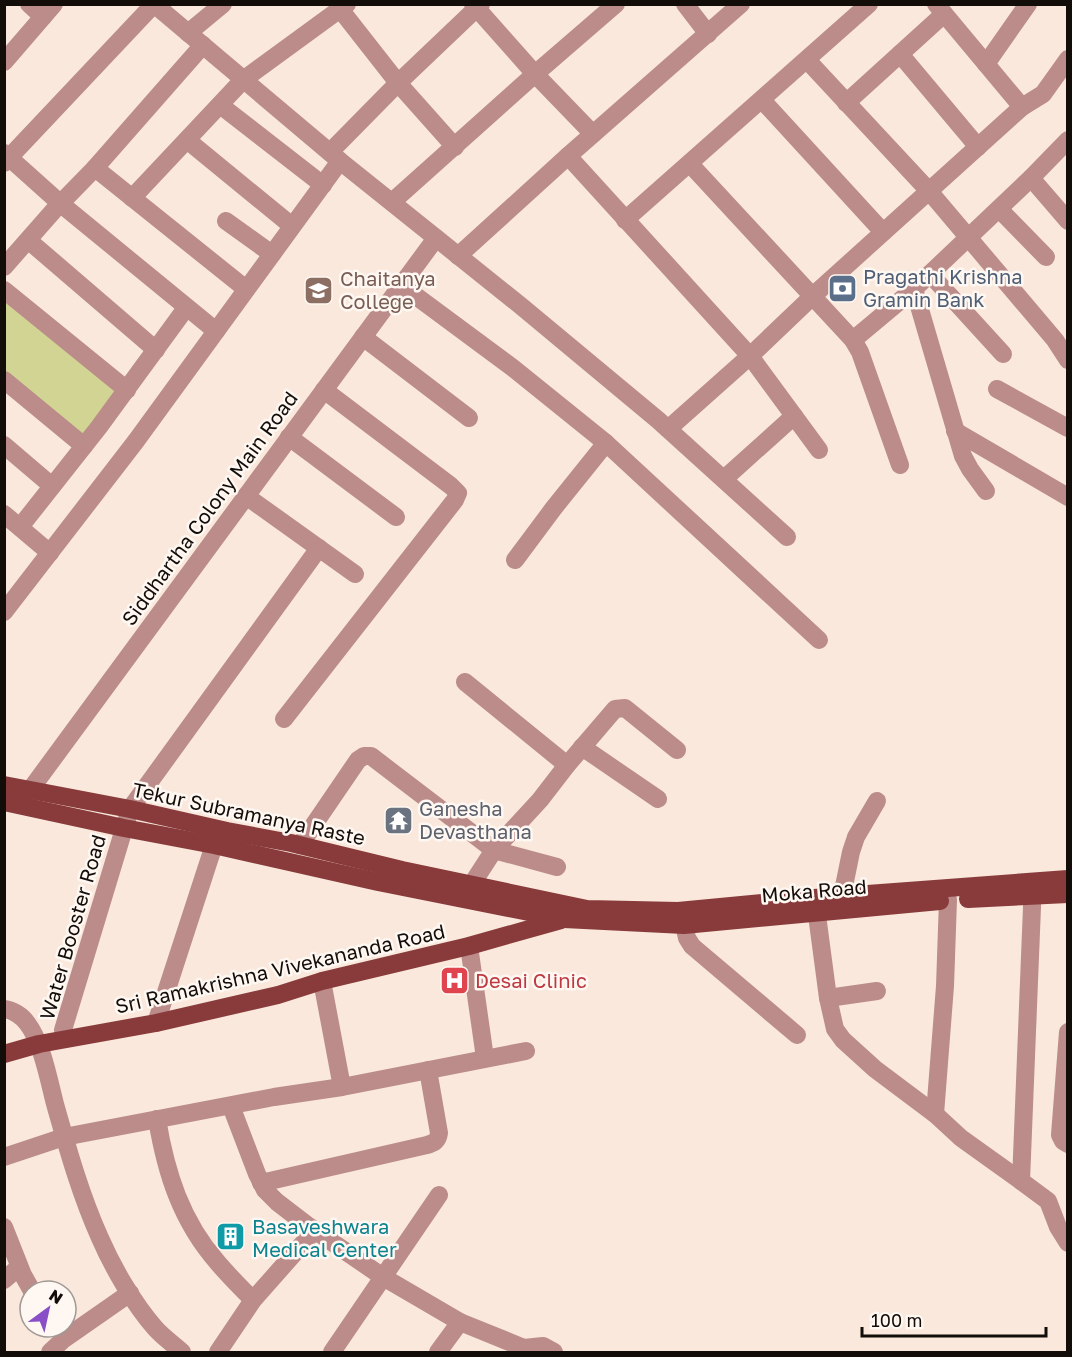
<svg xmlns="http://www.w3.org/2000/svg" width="1072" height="1357" font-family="'Golos Text',sans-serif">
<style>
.green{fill:#d1d493}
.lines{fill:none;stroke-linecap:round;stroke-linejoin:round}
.minor{stroke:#bb8c8a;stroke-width:18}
.major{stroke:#893b3c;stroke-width:18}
.labels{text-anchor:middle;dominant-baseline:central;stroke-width:5;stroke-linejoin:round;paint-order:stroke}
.service-label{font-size:20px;fill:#4e5e75;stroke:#fef7f2;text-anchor:start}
.education-label{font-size:20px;fill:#785e54;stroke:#fef7f2;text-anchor:start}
.street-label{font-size:20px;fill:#130d09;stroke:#fef7f2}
.worship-label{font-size:20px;fill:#5b616d;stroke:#fef7f2;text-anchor:start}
.health-label{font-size:20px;fill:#be3a42;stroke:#fef7f2;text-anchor:start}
.culture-label{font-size:20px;fill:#0d838f;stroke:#fef7f2;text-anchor:start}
</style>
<rect width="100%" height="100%" fill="#f9e8db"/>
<path class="green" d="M4,294L123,390L83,442L5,378Z"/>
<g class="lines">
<g class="minor">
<path d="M29,4L43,17"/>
<path d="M473,4L535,74L593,134"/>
<path d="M685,4L708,34"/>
<path d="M936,4L1022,107"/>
<path d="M340,9L398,83L455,147"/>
<path d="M188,33L223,4"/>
<path d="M900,54L978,147"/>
<path d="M807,60L929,191L1055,340L1068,360"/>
<path d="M4,62L54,4"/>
<path d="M986,64L1028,4"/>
<path d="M762,100L883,232"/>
<path d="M846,103L944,14"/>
<path d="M220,105L323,185"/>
<path d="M187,140L292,226"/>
<path d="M330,152L398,83L481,4"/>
<path d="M4,153L61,204L216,331"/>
<path d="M568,156L750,356L819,450"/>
<path d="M4,163L154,4L340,161L521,306L658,420L787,537"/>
<path d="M690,164L853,340L860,352L900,465"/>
<path d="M95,168L246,289"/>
<path d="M1031,178L1068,221"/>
<path d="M132,198L243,80L347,4"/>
<path d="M392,202L535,74L616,4"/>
<path d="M999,209L1046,257"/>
<path d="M625,220L869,4"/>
<path d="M226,221L272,254"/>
<path d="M28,240L156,350"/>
<path d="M458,256L568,156L741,4"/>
<path d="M4,267L55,209L95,168L203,45"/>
<path d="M930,274L1003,354"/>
<path d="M401,285L513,368L606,443L819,640"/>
<path d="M914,289L963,456L970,469L986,491"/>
<path d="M4,290L127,390"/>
<path d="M363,337L469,418"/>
<path d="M853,340L914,289L1031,178L1068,140"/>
<path d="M4,380L84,446"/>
<path d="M997,389L1068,428"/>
<path d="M668,429L750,356L816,293L1022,107L1043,94L1068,59"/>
<path d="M955,431L1068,497"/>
<path d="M289,437L396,517"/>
<path d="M4,445L52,486"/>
<path d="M724,479L794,416"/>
<path d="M246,496L355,574"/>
<path d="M4,514L50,553"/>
<path d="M20,527L99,427L186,308"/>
<path d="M515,560L553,509L606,443"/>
<path d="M4,612L136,441L340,161"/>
<path d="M465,682L567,765"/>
<path d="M284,719L455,500L458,493L451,486L324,390"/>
<path d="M582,747L658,799"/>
<path d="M22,801L436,238"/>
<path d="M300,845L358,760L364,756H371L494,850L557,867"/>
<path d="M1033,882L1021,1181L1048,1201L1058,1227L1068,1243"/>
<path d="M472,884L494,850L540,800L567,765L615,709L625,708L677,750"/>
<path d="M842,896L851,852L856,837L877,801"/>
<path d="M815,900L828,998L835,1029L843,1040L875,1069L935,1114L961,1138L1021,1181"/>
<path d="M684,925L687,938L692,946L797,1035"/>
<path d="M469,946L485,1058"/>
<path d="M322,981L342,1087"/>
<path d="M828,998L877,991"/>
<path d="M4,1009C13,1010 22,1016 27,1023C42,1042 49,1081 55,1104C68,1150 81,1196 100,1238C113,1268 134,1304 155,1328C163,1337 173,1344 182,1352"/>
<path d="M156,1023L214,845"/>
<path d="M1068,1032L1060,1135L1063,1141L1068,1144"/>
<path d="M65,1039L63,1030L130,809L319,548"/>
<path d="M231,1106L257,1174L265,1190L277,1202L307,1225L383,1277L460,1322L524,1348L543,1346L554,1352"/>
<path d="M935,1114L945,986L948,900"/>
<path d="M157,1119C166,1173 181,1221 218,1263C229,1276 241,1288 253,1300"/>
<path d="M4,1157L64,1137L274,1097L342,1087L526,1051"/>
<path d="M261,1183L427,1145C434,1143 438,1141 439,1133L428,1070"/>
<path d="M4,1227L23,1275L32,1291"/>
<path d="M4,1280L19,1267"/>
<path d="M50,1352L64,1339L130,1293"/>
<path d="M218,1352L253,1300L314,1231"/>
<path d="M332,1352L439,1195"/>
<path d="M438,1352L460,1322"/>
</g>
<g class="major">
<path d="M4,785L130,809L227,831L291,843L402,870L587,909L678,911L814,898L1068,879"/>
<path d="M4,802L124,828L214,845L378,882L564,919L684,925L940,901"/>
<path d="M968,899L1068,894"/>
<path d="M4,1054L39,1044L156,1023L278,995L322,981L469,946L561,920"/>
</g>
</g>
<defs>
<symbol id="bank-square" viewBox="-11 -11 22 22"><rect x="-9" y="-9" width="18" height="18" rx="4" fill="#5c6f8a" stroke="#fef7f2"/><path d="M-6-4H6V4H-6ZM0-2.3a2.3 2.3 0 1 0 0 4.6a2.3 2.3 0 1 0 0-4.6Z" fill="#fff"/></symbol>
<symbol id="university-square" viewBox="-11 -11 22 22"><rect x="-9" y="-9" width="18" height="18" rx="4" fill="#8d6e63" stroke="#fef7f2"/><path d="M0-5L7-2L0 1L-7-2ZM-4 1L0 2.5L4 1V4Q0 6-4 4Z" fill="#fff"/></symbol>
<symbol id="temple-square" viewBox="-11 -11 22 22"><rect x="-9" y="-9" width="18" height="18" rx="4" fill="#6b7280" stroke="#fef7f2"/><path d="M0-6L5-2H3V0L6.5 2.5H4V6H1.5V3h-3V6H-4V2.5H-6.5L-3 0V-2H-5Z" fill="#fff"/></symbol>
<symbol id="hospital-square" viewBox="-11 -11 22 22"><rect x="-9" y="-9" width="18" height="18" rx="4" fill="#e0444e" stroke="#fef7f2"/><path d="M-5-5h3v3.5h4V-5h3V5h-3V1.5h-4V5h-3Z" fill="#fff"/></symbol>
<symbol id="building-square" viewBox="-11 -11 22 22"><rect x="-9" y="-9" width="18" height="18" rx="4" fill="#0f9aa8" stroke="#fef7f2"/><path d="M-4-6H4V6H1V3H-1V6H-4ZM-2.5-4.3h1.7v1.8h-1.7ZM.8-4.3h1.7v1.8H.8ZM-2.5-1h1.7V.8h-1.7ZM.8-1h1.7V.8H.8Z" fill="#fff"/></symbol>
</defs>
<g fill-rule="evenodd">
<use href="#bank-square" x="826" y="272" width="33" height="33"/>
<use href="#university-square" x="302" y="274" width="33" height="33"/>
<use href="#temple-square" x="382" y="804" width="33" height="33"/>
<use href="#hospital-square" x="438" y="964" width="33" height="33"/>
<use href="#building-square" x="214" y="1220" width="33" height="33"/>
</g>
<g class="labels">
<g class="service-label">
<text x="863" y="276">Pragathi Krishna<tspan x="863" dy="23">Gramin Bank</tspan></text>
</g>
<g class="education-label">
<text x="340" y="278">Chaitanya<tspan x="340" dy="23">College</tspan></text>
</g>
<g class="street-label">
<text transform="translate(209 508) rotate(-54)">Siddhartha Colony Main Road</text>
<text transform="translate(249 813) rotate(12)">Tekur Subramanya Raste</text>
<text transform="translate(814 890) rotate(-5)">Moka Road</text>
<text transform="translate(72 927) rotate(-74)">Water Booster Road</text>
<text transform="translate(280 968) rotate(-13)">Sri Ramakrishna Vivekananda Road</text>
</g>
<g class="worship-label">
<text x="419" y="808">Ganesha<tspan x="419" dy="23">Devasthana</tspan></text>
</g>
<g class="health-label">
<text x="475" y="980">Desai Clinic</text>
</g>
<g class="culture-label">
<text x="252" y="1226">Basaveshwara<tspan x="252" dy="23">Medical Center</tspan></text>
</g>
</g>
<rect width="1072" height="1357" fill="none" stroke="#130d09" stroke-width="12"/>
<g transform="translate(48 1309) rotate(33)"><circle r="28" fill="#fef7f2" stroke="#a09995" stroke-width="1.5"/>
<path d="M0-4.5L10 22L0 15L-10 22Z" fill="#884fc6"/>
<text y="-9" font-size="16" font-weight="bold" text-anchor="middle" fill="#130d09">N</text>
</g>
<path d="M862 1327v9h184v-9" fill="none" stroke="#130d09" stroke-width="3"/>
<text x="871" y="1327" font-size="18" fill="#130d09" stroke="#fef7f2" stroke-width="4.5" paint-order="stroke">100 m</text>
</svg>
